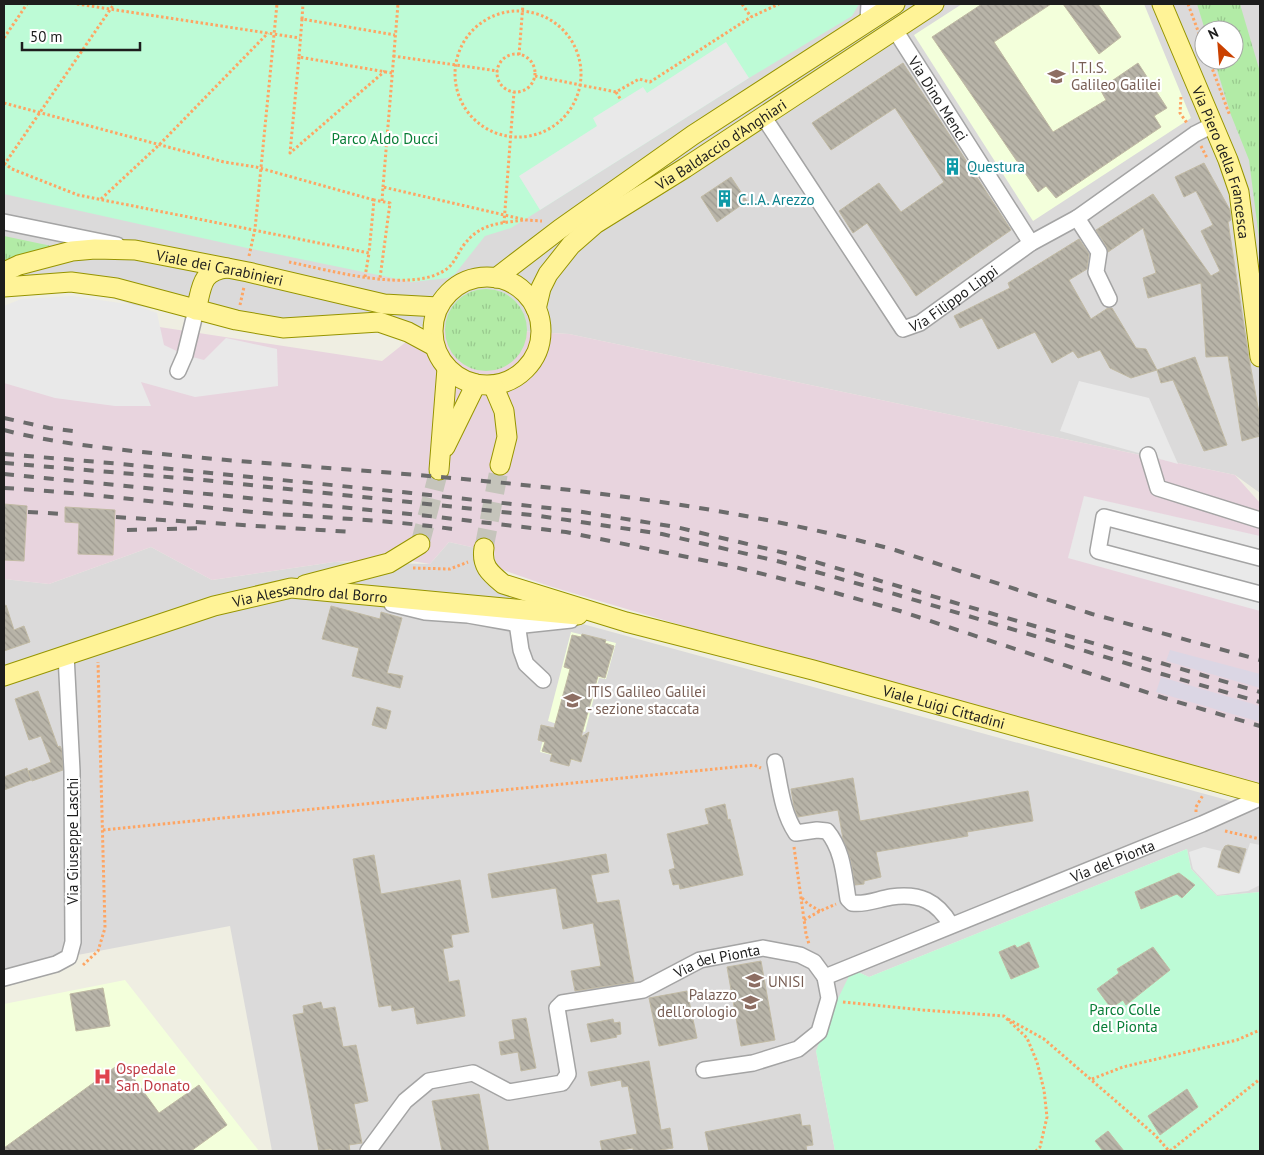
<svg xmlns="http://www.w3.org/2000/svg" width="1264" height="1155" font-family="'PT Sans',sans-serif">
<style>
.residential{fill:#dbdada;fill-rule:evenodd}
.education{fill:#f3ffdb}
.railway{fill:#e8d4de}
.grass{fill:url(#grass-tufts)}
.park{fill:#bdfbd6}
.parking{fill:#e9e9e9}
.plaza{fill:#dbd6e4}
.building{fill:url(#building-back-hatch);stroke:#c1baa4}
.lines{fill:none;stroke-linecap:round;stroke-linejoin:round}
.major-tunnel{stroke:#c5c4bb;stroke-width:19;stroke-dasharray:19 9;stroke-linecap:butt}
.minor-casing{stroke:#a4a4a4;stroke-width:18}
.major-casing{stroke:#969400;stroke-width:21}
.path{stroke:#fea563;stroke-width:3;stroke-dasharray:2.5 2.5;stroke-linecap:butt}
.minor{stroke:#fff;stroke-width:15}
.major{stroke:#fff397;stroke-width:19}
.rail{stroke:#6b6b6b;stroke-width:4;stroke-dasharray:10 10;stroke-linecap:butt}
.labels{text-anchor:middle;dominant-baseline:central;stroke-width:4.5;stroke-linejoin:round;paint-order:stroke}
.education-label{font-size:15px;fill:#785e54;stroke:#fff;text-anchor:start}
.street-label{font-size:15px;fill:#1d1d1d;stroke:#fff}
.park-label{font-size:15px;fill:#087e37;stroke:#fff}
.culture-label{font-size:15px;fill:#0d838f;stroke:#fff;text-anchor:start}
.health-label{font-size:15px;fill:#be3a42;stroke:#fff;text-anchor:start}
</style>
<defs>
<pattern id="grass-tufts" width="24" height="20" patternUnits="userSpaceOnUse" patternTransform="scale(1.25)"><rect width="24" height="20" fill="#b2eba6"/><path d="M3 7l-1-3M5 7V3M7 7l1-3M15 17l-1-3M17 17v-4M19 17l1-3" fill="none" stroke="#99c98e"/></pattern>
<pattern id="building-back-hatch" width="6" height="6" patternUnits="userSpaceOnUse" patternTransform="scale(1.25)"><rect width="6" height="6" fill="#b8b4a8"/><path d="M-1 5l2 2M0 0l6 6M5-1l2 2" fill="none" stroke="#9e9a90"/></pattern>
</defs>
<rect width="100%" height="100%" fill="#efeee2"/>
<g class="residential">
<path d="M4,4H1260V493L1235,475L569,334L426,326L288,335L134,305L36,274L4,291ZM1204,30H1234V60H1204Z"/>
<path d="M449,542L494,552L495,560L500,569L579,623L1260,809V892L1217,896L1191,869L1187,849L869,977L858,972L816,1051L835,1151H272L230,926L4,969V579L49,584L151,547L212,580L334,562L430,564Z"/>
</g>
<g class="education">
<path d="M962,4H1144L1191,118L1033,221L914,35Z"/>
<path d="M571,632L616,643L606,679L599,678L585,732L577,729L575,734L587,737L580,762L540,752L546,727L559,730L560,725L548,721Z"/>
<path d="M125,980L259,1151H4V1004Z"/>
</g>
<path class="railway" d="M94,317L382,361L426,326L569,334L1235,475L1260,503V784L711,634L549,586L500,569L495,560L494,552L449,542L430,564L399,559L334,562L212,580L151,547L49,584L4,579V323Z"/>
<g class="grass">
<path d="M1197,4H1240L1260,72V246L1249,160L1231,115L1214,60H1234V30H1205Z"/>
<path d="M4,236L61,248L4,264Z"/>
<circle cx="486" cy="330" r="41"/>
</g>
<g class="park">
<path d="M4,4H859L852,16L749,78L540,210L511,228L485,236L455,274L448,278L412,282L247,248L4,194Z"/>
<path d="M1187,849L1191,869L1217,896L1260,892V1151H835L816,1051L829,1017L849,976L858,972L869,977Z"/>
</g>
<g class="parking">
<path d="M726,42L749,78L540,210L519,176L597,126L593,118L643,87L647,93Z"/>
<path d="M72,296L134,305L157,313L164,345L185,355L204,360L226,338L277,349L278,386L195,397L141,382L151,406H115L55,398L4,383V306L21,299Z"/>
<path d="M1079,381L1149,398L1178,464L1060,431Z"/>
<path d="M1084,496L1260,536V611L1068,558Z"/>
<path d="M1250,843L1260,845V885L1248,891L1217,895L1193,869L1189,852L1204,847L1221,851L1217,868L1240,874Z"/>
</g>
<g class="plaza">
<path d="M1170,650L1260,674V688L1166,661Z"/>
<path d="M1161,677L1260,706V722L1156,692Z"/>
</g>
<g class="building">
<path d="M982,4H1051L994,42L1053,132L1106,100L1100,89L1138,63L1167,108L1154,116L1161,127L1056,198L1046,186L1038,192L932,37Z"/>
<path d="M1063,4H1098L1121,37L1099,54Z"/>
<path d="M903,63L1011,230L916,296L867,223L853,233L839,211L879,183L901,212L944,182L895,108L831,150L812,123Z"/>
<path d="M1204,163L1230,210L1231,220L1228,222L1249,358L1260,418V436L1242,441L1228,356L1206,357L1201,283L1148,298L1143,278L1156,273L1143,228L1108,252L1107,247L1096,230L1153,194L1211,276L1220,271L1201,231L1213,225L1196,191L1184,197L1175,177Z"/>
<path d="M731,177L747,201L717,222L701,197Z"/>
<path d="M1079,239L1089,254L1087,269L1069,280L1091,319L1108,308H1112L1136,348L1146,349L1157,370L1131,378L1110,368L1100,350L1078,358L1073,351L1052,363L1035,332L998,349L982,318L960,328L954,316L1010,288L1008,283Z"/>
<path d="M1195,357L1227,445L1204,451L1173,380L1161,383L1157,370Z"/>
<path d="M4,504L27,506L24,561L4,560Z"/>
<path d="M65,507L115,510L113,555L78,554L79,523L65,522Z"/>
<path d="M6,605L14,630L24,626L30,642L4,651V606Z"/>
<path d="M331,606L380,619L381,612L402,618L387,673L403,676L400,688L352,676L359,648L322,639Z"/>
<path d="M582,634L606,640L605,643L614,646L605,678L598,676L581,737L589,732L581,762L571,759L569,766L550,761L552,754L542,751L545,742L538,740L541,725L554,728L570,669L564,667L572,635L581,637Z"/>
<path d="M38,691L58,747L60,746L62,750L63,770L32,781L28,771L51,762L41,736L29,740L15,699Z"/>
<path d="M377,707L391,711L386,729L372,725Z"/>
<path d="M27,768L31,780L4,790V777Z"/>
<path d="M853,778L860,821L1028,791L1033,821L967,832L968,836L876,852L881,877L864,881V884L855,885L851,861L843,839L838,810L798,817L794,807L791,789Z"/>
<path d="M725,804L728,820L730,819L743,875L680,889L679,884L673,885L669,870L675,868L667,834L709,824L705,809Z"/>
<path d="M1228,845L1246,849L1239,873L1218,867L1222,851L1225,846Z"/>
<path d="M606,854L609,872L591,875L597,903L619,900L634,982L575,991L571,971L601,966L593,923L563,929L556,888L492,898L488,874Z"/>
<path d="M374,855L381,894L460,880L469,932L451,935L453,947L443,949L449,982L459,980L465,1016L417,1024L414,1007L392,1011L391,1005L379,1007L353,859Z"/>
<path d="M1179,873L1195,885L1182,898L1177,894L1141,909L1135,892Z"/>
<path d="M1029,942L1039,967L1011,979L999,952L1015,945L1017,948Z"/>
<path d="M1153,947L1170,970L1126,1005L1123,1000L1111,1008L1097,989L1119,973L1117,969Z"/>
<path d="M761,961L775,1040L741,1046L727,967Z"/>
<path d="M103,988L110,1026L76,1031L70,994Z"/>
<path d="M687,991L697,1038L659,1046L649,998Z"/>
<path d="M321,1002L323,1009L335,1007L343,1047L356,1045L368,1101L354,1104L362,1143L349,1145L350,1151H332L331,1149L319,1151L293,1015L304,1013L303,1006Z"/>
<path d="M526,1018L536,1068L521,1071L518,1052L501,1055L499,1042L515,1039L512,1020Z"/>
<path d="M613,1019L614,1023L620,1022L621,1034L616,1035L617,1037L591,1042L587,1024Z"/>
<path d="M649,1061L661,1130L670,1128L673,1148L654,1151H633V1148L615,1151H602L600,1141L637,1134L628,1086L622,1087L621,1080L591,1086L588,1072Z"/>
<path d="M122,1062L159,1113L199,1085L227,1125L191,1151H4V1148Z"/>
<path d="M1187,1089L1198,1107L1160,1135L1148,1116Z"/>
<path d="M479,1094L489,1151H442L432,1101Z"/>
<path d="M800,1114L802,1126L810,1125L813,1145L806,1146L807,1151H709L705,1132Z"/>
<path d="M1108,1131L1124,1151H1103L1095,1141Z"/>
</g>
<g class="lines">
<g class="major-tunnel">
<path d="M420,544L439,470"/>
<path d="M484,548L500,465"/>
</g>
<defs>
<g id="minor">
<path d="M868,21L869,4"/>
<path id="s1" d="M895,30L1031,243"/>
<path id="s2" d="M763,116L903,329L920,323L1031,243L1077,218L1195,134L1213,125"/>
<path d="M1077,218L1099,252L1096,272L1109,299"/>
<path d="M4,222L117,245"/>
<path d="M178,371L185,355L196,310"/>
<path d="M1148,455L1158,488L1260,520"/>
<path d="M1260,558L1104,517L1098,551L1260,594"/>
<path d="M392,604L425,612L468,615L524,625L571,620"/>
<path d="M517,623L521,650L526,664L543,680"/>
<path d="M775,762C780,786 782,812 796,833L817,830L827,831C843,850 844,875 848,899L852,903C866,905 878,899 891,897C920,893 937,901 951,925"/>
<path d="M4,978L56,964L69,957L73,942L72,771L66,655"/>
<path d="M704,1070L753,1063L798,1049L819,1032L829,998L825,977"/>
<path id="s3" d="M368,1151L405,1101L429,1081L473,1073L509,1092L562,1083L568,1074L557,1008L562,1003L643,990L700,960L763,948L800,955L814,962L825,977L1202,824L1260,798"/>
</g>
<g id="major">
<path id="s4" d="M1162,4L1228,160L1239,192L1260,357"/>
<path id="s5" d="M4,272L19,265L72,251L95,249L135,250L248,272L384,304L438,307"/>
<circle cx="487" cy="331" r="54"/>
<path d="M496,278L560,229L693,135L895,4"/>
<path d="M4,287L71,282L116,288L236,320L283,328L379,322L408,332L434,346"/>
<path id="s6" d="M536,309L541,288L548,274L571,245L595,224L685,168L934,4"/>
<path d="M196,310C202,288 200,271 227,268"/>
<path d="M493,385L504,411L507,437L500,465"/>
<path d="M445,447L476,384"/>
<path d="M439,470L447,368"/>
<path id="s7" d="M484,548C481,566 490,573 503,584L626,622L813,670L1260,794"/>
<path d="M305,585L389,563L420,544"/>
<path id="s8" d="M4,676L214,606L291,588L578,615"/>
</g>
</defs>
<use href="#minor" class="minor-casing"/>
<use href="#major" class="major-casing"/>
<g class="path">
<path d="M77,4L300,38"/>
<path d="M742,4L751,17"/>
<path d="M1188,4L1204,47"/>
<circle cx="518" cy="74" r="63"/>
<path d="M302,19L303,4"/>
<path d="M4,38L27,4"/>
<circle cx="516" cy="73" r="19"/>
<path d="M519,55L523,4"/>
<path d="M393,56L498,71"/>
<path d="M299,57L290,153L385,71"/>
<path d="M1209,60L1230,116"/>
<path d="M392,73L299,57L302,19L395,35"/>
<path d="M535,76L616,92L639,79L650,82L751,17L779,4"/>
<path d="M616,92L621,100"/>
<path d="M1181,97L1180,113L1187,123"/>
<path d="M4,103L224,162L256,167L374,200"/>
<path d="M1201,146L1207,158"/>
<path d="M4,163L12,169L78,195L369,253L374,200L390,203L380,278"/>
<path d="M4,165L114,4"/>
<path d="M383,187L398,4"/>
<path d="M101,199L159,145L268,33"/>
<path d="M382,201L383,187L526,220L542,221"/>
<path d="M504,223L514,92"/>
<path d="M249,256L255,229L277,4"/>
<path d="M289,262C329,270 414,295 448,268C455,262 458,253 463,246C480,223 497,224 523,220"/>
<path d="M365,277L369,253"/>
<path d="M240,305L244,287"/>
<path d="M413,568L450,569L468,562"/>
<path d="M1196,812V807L1203,795"/>
<path d="M103,830L754,765L761,768"/>
<path d="M1225,831L1260,839"/>
<path d="M794,847L806,934L809,944"/>
<path d="M802,898L808,904L820,911"/>
<path d="M804,920L820,911L836,904"/>
<path d="M83,965L98,951L105,928L98,662"/>
<path d="M843,1002L923,1010L1004,1016L1027,1038L1037,1062L1044,1090L1047,1117L1040,1147L1036,1151"/>
<path d="M1008,1019L1044,1039L1155,1135L1169,1151"/>
<path d="M1092,1079L1123,1067L1237,1040L1260,1030"/>
<path d="M1170,1151L1260,1079"/>
</g>
<use href="#minor" class="minor"/>
<use href="#major" class="major"/>
<g class="rail">
<path d="M4,418L49,428L81,432"/>
<path d="M4,430C49,442 96,447 142,452C217,460 292,465 368,471C545,485 724,503 895,550L1092,614L1260,660"/>
<path d="M4,454L122,464L411,493L576,511L676,527L785,553L1260,692"/>
<path d="M4,463L203,480L540,516L662,534L781,562L898,595L1162,674L1260,702"/>
<path d="M4,474L420,515L566,532L731,566L811,586L900,611L1164,698L1260,726"/>
<path d="M4,488C91,493 177,505 264,513C327,518 390,520 452,529"/>
<path d="M28,512L64,514"/>
<path d="M116,517L352,532"/>
<path d="M127,530L207,528"/>
</g>
</g>
<defs>
<symbol id="school-bare" viewBox="-9 -9 18 18"><path d="M0-5L7-2L0 1L-7-2ZM-4 1L0 2.5L4 1V4Q0 6-4 4Z" fill="#8d6e63" stroke="#fff" stroke-width="2.5" paint-order="stroke"/></symbol>
<symbol id="building-bare" viewBox="-9 -9 18 18"><path d="M-4-6H4V6H1V3H-1V6H-4ZM-2.5-4.3h1.7v1.8h-1.7ZM.8-4.3h1.7v1.8H.8ZM-2.5-1h1.7V.8h-1.7ZM.8-1h1.7V.8H.8Z" fill="#0f9aa8" stroke="#fff" stroke-width="2.5" paint-order="stroke"/></symbol>
<symbol id="university-bare" viewBox="-9 -9 18 18"><path d="M0-5L7-2L0 1L-7-2ZM-4 1L0 2.5L4 1V4Q0 6-4 4Z" fill="#8d6e63" stroke="#fff" stroke-width="2.5" paint-order="stroke"/></symbol>
<symbol id="hospital-bare" viewBox="-9 -9 18 18"><path d="M-5-5h3v3.5h4V-5h3V5h-3V1.5h-4V5h-3Z" fill="#e0444e" stroke="#fff" stroke-width="2.5" paint-order="stroke"/></symbol>
</defs>
<g fill-rule="evenodd">
<use href="#school-bare" x="1044" y="64" width="25" height="25"/>
<use href="#building-bare" x="940" y="154" width="25" height="25"/>
<use href="#building-bare" x="712" y="186" width="25" height="25"/>
<use href="#school-bare" x="560" y="688" width="25" height="25"/>
<use href="#university-bare" x="742" y="968" width="25" height="25"/>
<use href="#school-bare" x="738" y="990" width="25" height="25"/>
<use href="#hospital-bare" x="90" y="1064" width="25" height="25"/>
</g>
<g class="labels">
<g class="education-label">
<text x="1071" y="67">I.T.I.S.<tspan x="1071" dy="17">Galileo Galilei</tspan></text>
<text x="587" y="691">ITIS Galileo Galilei<tspan x="587" dy="17">- sezione staccata</tspan></text>
<text x="768" y="981">UNISI</text>
<text x="737" y="994" text-anchor="end">Palazzo<tspan x="737" dy="17">dell'orologio</tspan></text>
</g>
<g class="street-label">
<text stroke="none"><textPath href="#s1" startOffset="81">Via Dino Menci</textPath></text>
<text stroke="none"><textPath href="#s6" startOffset="255">Via Baldaccio d'Anghiari</textPath></text>
<text stroke="none"><textPath href="#s4" startOffset="170">Via Piero della Francesca</textPath></text>
<text stroke="none"><textPath href="#s5" startOffset="221">Viale dei Carabinieri</textPath></text>
<text stroke="none"><textPath href="#s2" startOffset="314">Via Filippo Lippi</textPath></text>
<text stroke="none"><textPath href="#s8" startOffset="319">Via Alessandro dal Borro</textPath></text>
<text stroke="none"><textPath href="#s7" startOffset="501">Viale Luigi Cittadini</textPath></text>
<text transform="translate(72 841) rotate(-90)">Via Giuseppe Laschi</text>
<text stroke="none"><textPath href="#s3" startOffset="910">Via del Pionta</textPath></text>
<text stroke="none"><textPath href="#s3" startOffset="480">Via del Pionta</textPath></text>
</g>
<g class="park-label">
<text x="385" y="138">Parco Aldo Ducci</text>
<text x="1125" y="1009">Parco Colle<tspan x="1125" dy="17">del Pionta</tspan></text>
</g>
<g class="culture-label">
<text x="967" y="166">Questura</text>
<text x="738" y="199">C.I.A. Arezzo</text>
</g>
<g class="health-label">
<text x="116" y="1068">Ospedale<tspan x="116" dy="17">San Donato</tspan></text>
</g>
</g>
<rect width="1264" height="1155" fill="none" stroke="#1d1d1d" stroke-width="10"/>
<g transform="translate(1219 45) rotate(334)"><circle r="24" fill="#ffffff" stroke="#a5a5a5"/>
<path d="M0-4L9 19L0 12L-9 19Z" fill="#ca4100"/>
<text y="-8" font-size="14" font-weight="bold" text-anchor="middle" fill="#1d1d1d">N</text>
</g>
<path d="M22 42v8h118v-8" fill="none" stroke="#1d1d1d" stroke-width="2.5"/>
<text x="30" y="42" font-size="15" fill="#1d1d1d" stroke="#ffffff" stroke-width="4" paint-order="stroke">50 m</text>
</svg>
